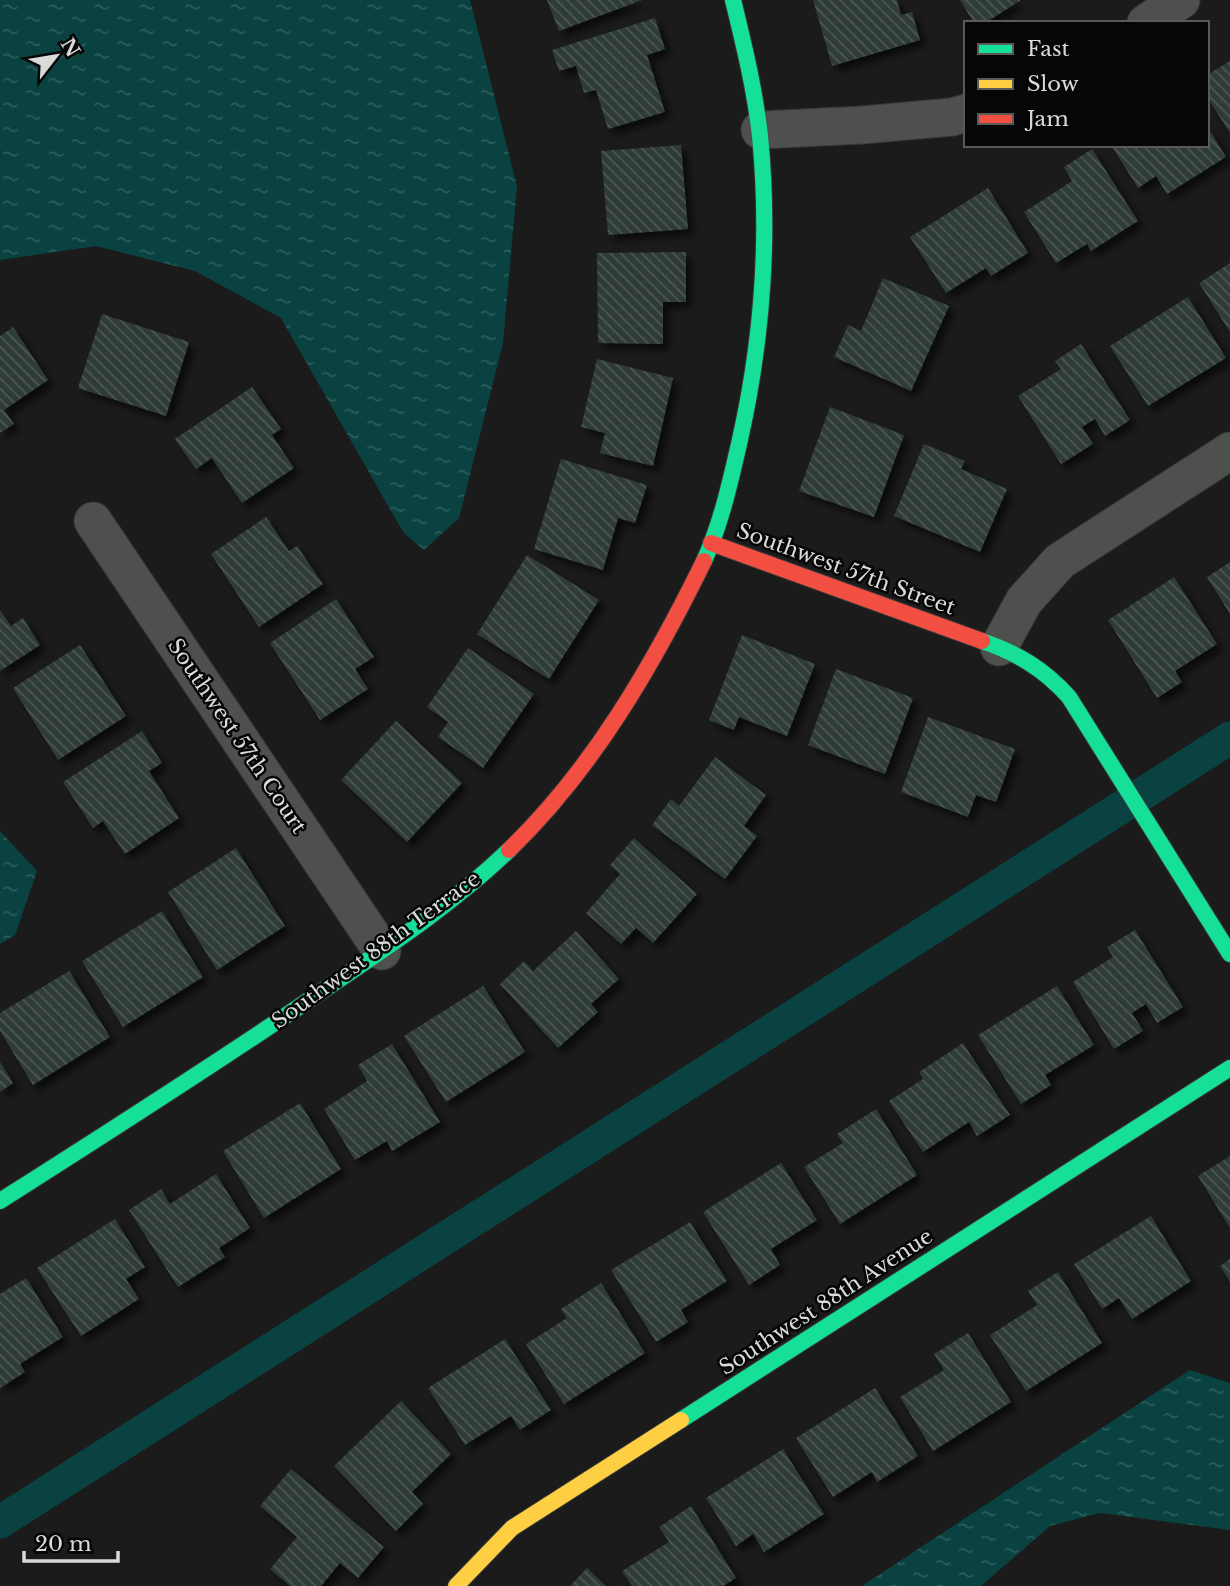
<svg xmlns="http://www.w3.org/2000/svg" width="1230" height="1586" font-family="'Libre Baskerville',serif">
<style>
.water{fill:url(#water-ripples)}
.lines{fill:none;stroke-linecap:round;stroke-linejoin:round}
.canal{stroke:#0a4242;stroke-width:33}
.building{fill:url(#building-back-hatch);filter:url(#shadow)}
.street-casing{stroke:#373837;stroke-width:39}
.fast-casing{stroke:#373837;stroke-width:18}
.slow-casing{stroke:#373837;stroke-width:18}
.jam-casing{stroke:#373837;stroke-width:18}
.street{stroke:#4e504e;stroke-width:37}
.fast{stroke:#16e098;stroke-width:16}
.slow{stroke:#ffcf43;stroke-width:16}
.jam{stroke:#f24e42;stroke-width:16}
.labels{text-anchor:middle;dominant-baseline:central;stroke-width:5;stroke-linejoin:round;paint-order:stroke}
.street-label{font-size:21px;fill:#d9dbd8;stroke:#050605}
</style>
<defs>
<pattern id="water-ripples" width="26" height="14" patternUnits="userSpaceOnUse" patternTransform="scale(1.75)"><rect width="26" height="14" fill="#0a4242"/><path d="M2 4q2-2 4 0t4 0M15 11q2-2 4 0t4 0" fill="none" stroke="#2d5d5d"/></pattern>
<pattern id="building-back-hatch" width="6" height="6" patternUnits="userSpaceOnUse" patternTransform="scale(1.75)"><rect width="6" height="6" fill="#2f3b37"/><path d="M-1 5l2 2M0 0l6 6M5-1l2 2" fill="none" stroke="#4d5753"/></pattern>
<filter id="shadow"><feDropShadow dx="6" dy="6" stdDeviation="3.5" flood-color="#0009"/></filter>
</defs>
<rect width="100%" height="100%" fill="#1a1b1a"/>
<g class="water">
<path d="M0,0H470L517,186L503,343L459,518L424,550L403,532L281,318L195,271L96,246L0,260Z"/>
<path d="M0,831L37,871L15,935L0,944Z"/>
<path d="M1190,1370L1230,1383V1530L1100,1513L1050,1526L981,1586H862Z"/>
</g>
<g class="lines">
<path class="canal" d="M0,1522L1230,738"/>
</g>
<g class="building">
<path d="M547,0H642L559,31Z"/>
<path d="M813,0H897L901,15L912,12L920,40L832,66Z"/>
<path d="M960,0H1021L985,23H974Z"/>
<path d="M655,18L665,49L647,55L665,112L608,129L596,90L584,93L576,66L559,71L552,50Z"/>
<path d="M1230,61V133L1207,97V75Z"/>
<path d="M1207,126L1226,157L1167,194L1156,176L1138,188L1111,145H1207Z"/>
<path d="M681,145L688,229L608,235L601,151Z"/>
<path d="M1092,149L1138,221L1091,251L1087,244L1056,263L1024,212L1072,181L1064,167Z"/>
<path d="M988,188L1028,253L991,276L986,268L946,293L910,237Z"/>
<path d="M686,252V302H663V344L598,343L597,253Z"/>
<path d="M1230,263V332L1199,283Z"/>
<path d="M883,278L949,306L911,391L834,357L848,325L861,331Z"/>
<path d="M1188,297L1226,358L1148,406L1110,346Z"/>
<path d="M102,314L189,342L166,416L78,388Z"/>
<path d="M13,327L48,380L4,410L14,424L0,433V336Z"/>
<path d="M1081,344L1130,420L1105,436L1095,419L1082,427L1093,444L1061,464L1018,396L1061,369L1055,361Z"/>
<path d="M597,359L673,378L653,466L600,453L605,433L581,427Z"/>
<path d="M252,387L281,429L272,435L294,468L242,503L212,458L196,469L175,439Z"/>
<path d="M830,407L904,435L874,517L799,491Z"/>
<path d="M924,444L965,461L961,469L1007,489L980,552L894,516Z"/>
<path d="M561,459L647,485L635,523L618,518L603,570L534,549Z"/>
<path d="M266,517L289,551L297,546L323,584L259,627L211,554Z"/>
<path d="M527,555L599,600L549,679L477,634Z"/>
<path d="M1230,562V614L1207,577Z"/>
<path d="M1174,577L1217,644L1175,671L1182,682L1157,698L1108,620Z"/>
<path d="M336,599L374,657L355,669L368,689L320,720L270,643Z"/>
<path d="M0,610L11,626L23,618L40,645L0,671Z"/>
<path d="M742,635L815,664L787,736L739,717L734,730L709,720Z"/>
<path d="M80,645L126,716L58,760L13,688Z"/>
<path d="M468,648L534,694L483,768L438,737L448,722L427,707Z"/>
<path d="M836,669L913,698L885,774L808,745Z"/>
<path d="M928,717L1015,749L996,802L976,795L968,817L901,792Z"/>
<path d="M396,721L462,783L407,842L341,780Z"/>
<path d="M142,731L162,763L149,771L179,818L125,854L103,821L93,828L63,782Z"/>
<path d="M715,757L766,795L744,826L757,836L725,879L652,825L671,799L679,806Z"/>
<path d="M634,838L697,894L653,943L636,928L621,944L586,913L620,874L610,865Z"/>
<path d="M236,848L285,926L217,970L168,892Z"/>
<path d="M162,911L203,977L123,1027L82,961Z"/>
<path d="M1135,930L1183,1007L1157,1023L1146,1004L1132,1013L1143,1031L1114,1049L1073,982L1113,957L1107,947Z"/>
<path d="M576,931L619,979L591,1004L598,1012L558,1048L500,984L524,961L533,971Z"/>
<path d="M69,971L110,1037L33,1085L0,1031V1013Z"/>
<path d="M483,986L525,1052L446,1102L404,1036Z"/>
<path d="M1057,986L1094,1045L1045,1075L1051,1085L1021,1104L978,1035Z"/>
<path d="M963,1043L1010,1115L977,1136L969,1122L923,1152L889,1101L923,1079L919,1072Z"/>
<path d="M392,1044L440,1122L392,1151L387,1141L355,1160L324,1109L367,1081L358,1065Z"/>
<path d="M0,1062L13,1083L0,1092Z"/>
<path d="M300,1103L341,1169L264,1218L223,1151Z"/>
<path d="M876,1109L917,1175L840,1224L804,1167L843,1143L837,1134Z"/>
<path d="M1230,1156V1228L1198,1176Z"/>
<path d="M781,1163L817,1220L771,1249L780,1265L749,1285L703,1212Z"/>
<path d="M216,1174L250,1228L219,1248L225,1257L178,1287L129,1210L161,1189L170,1204Z"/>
<path d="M1151,1216L1191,1281L1132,1319L1119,1298L1102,1309L1074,1264Z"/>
<path d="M115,1219L145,1267L126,1279L139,1299L81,1336L37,1268Z"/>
<path d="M690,1222L727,1281L681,1310L688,1322L656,1342L611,1270Z"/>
<path d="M1230,1259V1282L1220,1266Z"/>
<path d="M1058,1272L1102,1343L1026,1391L990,1335L1037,1305L1028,1291Z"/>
<path d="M26,1278L63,1337L20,1364L25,1372L0,1388V1294Z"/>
<path d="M601,1283L645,1353L564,1404L526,1344L567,1318L561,1309Z"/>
<path d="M968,1333L1011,1402L933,1451L900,1397L944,1370L934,1354Z"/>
<path d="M505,1339L551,1410L520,1430L511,1416L465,1445L428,1388Z"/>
<path d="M875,1388L918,1456L877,1482L872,1472L833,1497L796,1438Z"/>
<path d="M401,1401L451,1454L412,1492L423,1504L396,1531L334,1466Z"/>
<path d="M783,1449L824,1514L764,1552L753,1534L736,1546L706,1498Z"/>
<path d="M291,1469L384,1547L358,1578L340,1563L321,1586H290L270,1569L297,1537L260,1506Z"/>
<path d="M691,1506L736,1578L723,1586H632L622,1571L669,1542L659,1527Z"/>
<path d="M587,1568L606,1586H570Z"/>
</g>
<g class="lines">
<defs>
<g id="street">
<path d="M1146,23L1181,0"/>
<path d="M760,130L862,125L952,117L966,113"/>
<path d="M93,521L382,951"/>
<path d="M999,647L1024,601L1060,561L1230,451"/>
</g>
<g id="fast">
<path d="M704,561C721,524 730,483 739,444C762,343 770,239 760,136C755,90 744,45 733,0"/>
<path d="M982,641C1017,653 1044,669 1069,697L1230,954"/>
<path d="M0,1201C104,1135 207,1069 309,1000C378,953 449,908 509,850"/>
<path d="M681,1420L1230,1068"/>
</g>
<path id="slow" d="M456,1586L512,1528L681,1420"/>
<g id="jam">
<path d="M711,543L982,641"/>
<path d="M509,850C593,769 653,665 704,561"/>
</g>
</defs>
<use href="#street" class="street-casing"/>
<use href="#fast" class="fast-casing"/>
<use href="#slow" class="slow-casing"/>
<use href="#jam" class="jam-casing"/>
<use href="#street" class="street"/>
<use href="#fast" class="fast"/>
<use href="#slow" class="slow"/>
<use href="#jam" class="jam"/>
</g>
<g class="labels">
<g class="street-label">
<text transform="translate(846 569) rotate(20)">Southwest 57th Street</text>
<text transform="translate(237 736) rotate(56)">Southwest 57th Court</text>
<text transform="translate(376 950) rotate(-36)">Southwest 88th Terrace</text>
<text transform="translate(826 1302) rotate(-33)">Southwest 88th Avenue</text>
</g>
</g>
<rect x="964" y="21" width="245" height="126" fill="#050605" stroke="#5a5b59" stroke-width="2"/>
<rect x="978" y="44" width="35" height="10" fill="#16e098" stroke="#5a5b59" stroke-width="2"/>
<text x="1027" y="56" font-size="21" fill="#d9dbd8">Fast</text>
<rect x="978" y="79" width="35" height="10" fill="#ffcf43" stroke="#5a5b59" stroke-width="2"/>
<text x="1027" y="91" font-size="21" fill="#d9dbd8">Slow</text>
<rect x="978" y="114" width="35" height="10" fill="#f24e42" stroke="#5a5b59" stroke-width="2"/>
<text x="1027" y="126" font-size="21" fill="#d9dbd8">Jam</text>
<g transform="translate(56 56) rotate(59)" stroke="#050605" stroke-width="5" paint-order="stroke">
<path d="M0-5L12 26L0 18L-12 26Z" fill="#d9dbd8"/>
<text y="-10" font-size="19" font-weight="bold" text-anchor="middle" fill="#d9dbd8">N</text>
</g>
<path d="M24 1551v10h94v-10" fill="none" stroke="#d9dbd8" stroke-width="3.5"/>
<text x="35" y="1551" font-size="21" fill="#d9dbd8" stroke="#050605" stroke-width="5" paint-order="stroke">20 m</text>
</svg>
